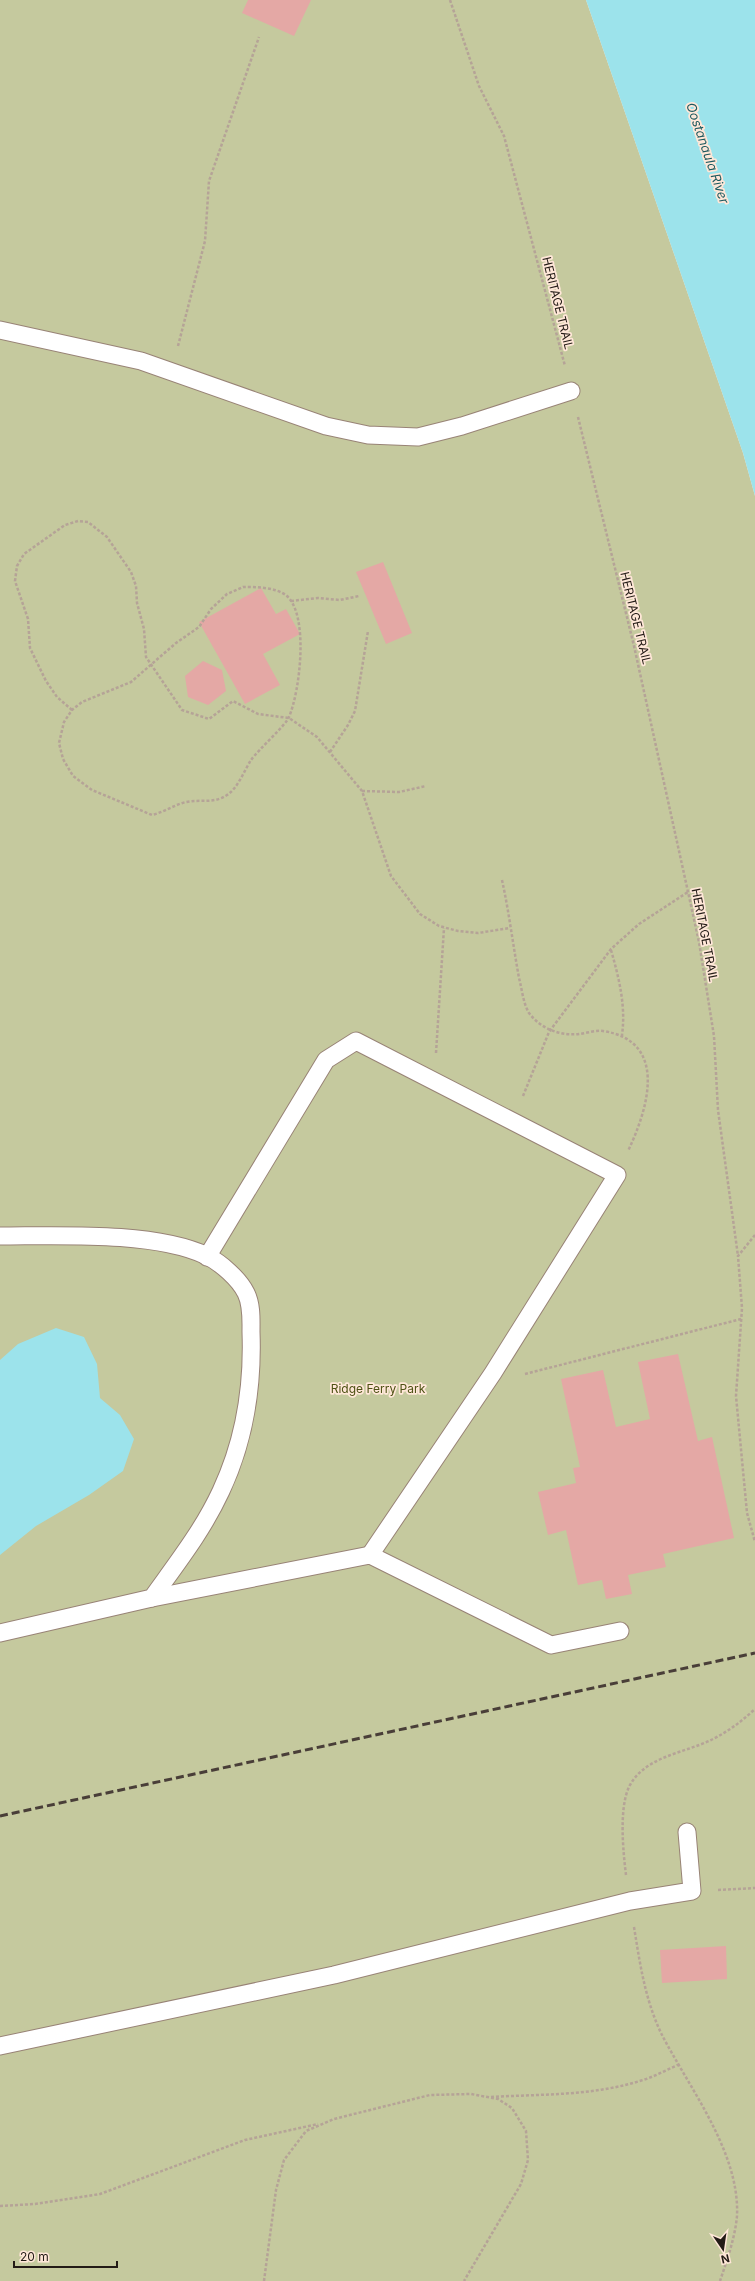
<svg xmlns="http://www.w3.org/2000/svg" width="755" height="2281" font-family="Inter,sans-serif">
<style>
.green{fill:#c5c99e}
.water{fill:#9ce3eb}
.building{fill:#e4a8a5}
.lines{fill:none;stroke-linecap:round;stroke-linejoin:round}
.service-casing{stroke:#988376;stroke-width:19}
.path{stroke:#b5a397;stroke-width:2.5;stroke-dasharray:3 2;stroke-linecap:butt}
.service{stroke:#fff;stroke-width:17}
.rail{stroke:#493e38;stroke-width:3;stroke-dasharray:8 4;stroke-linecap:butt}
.labels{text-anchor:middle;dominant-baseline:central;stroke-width:3.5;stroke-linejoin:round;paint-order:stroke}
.street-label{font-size:12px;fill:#231b16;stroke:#ffe7d8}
.park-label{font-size:12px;fill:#4e5114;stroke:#ffe7d8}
.water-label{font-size:13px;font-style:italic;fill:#1d595f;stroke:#ffe7d8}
</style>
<rect width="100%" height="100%" fill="#ffe7d8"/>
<path class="green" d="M0,0H586L743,453L755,496V2281H0Z"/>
<g class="water">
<path d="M586,0H755V496L743,453Z"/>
<path d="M56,1328L84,1337L97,1364L100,1398L120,1415L134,1439L123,1471L89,1495L36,1526L0,1555V1360L18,1344Z"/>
</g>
<g class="building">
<path d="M248,0H311L294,36L242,13Z"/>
<path d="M383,562L412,633L386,644L356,572Z"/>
<path d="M261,588L276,614L286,609L300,634L263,654L280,685L245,704L199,622Z"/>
<path d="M203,661L222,670L226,691L208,705L188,697L185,676Z"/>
<path d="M678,1354L698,1441L712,1437L734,1538L663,1554L666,1567L628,1575L632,1594L606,1599L602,1580L578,1585L566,1530L548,1535L538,1492L576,1483L573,1468L580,1467L561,1379L603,1370L616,1427L650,1419L638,1362Z"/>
<path d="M726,1946L727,1979L662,1983L660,1950Z"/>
</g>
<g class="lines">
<defs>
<g id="service">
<path d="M0,330L141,361L326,426L368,435L418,437L462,426L571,391"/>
<path d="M0,1236C57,1236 155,1231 207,1256C221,1263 239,1279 246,1293C252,1305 251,1320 251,1332C253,1386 244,1442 221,1491C203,1530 177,1563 152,1598L0,1633"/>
<path d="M207,1257L326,1060L356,1041L617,1175L493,1373L370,1555"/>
<path d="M152,1598L370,1555L551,1645L620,1631"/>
<path d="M0,2046L334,1975L630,1901L692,1891L687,1832"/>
</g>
</defs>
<use href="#service" class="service-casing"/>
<g class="path">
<path d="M450,0L479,86L504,136L565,366"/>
<path d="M178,346L205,241L209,181L259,37"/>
<path d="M578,417L634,646L699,942L714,1036L718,1110L738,1256"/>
<path d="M243,587C256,587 276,587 287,596C309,616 300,691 289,717C286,725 259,749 251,760C244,771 238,788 227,795C214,804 201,799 186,802C174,805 164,812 152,815L92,790L73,776L63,759L59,743L64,722L72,710L82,702L131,682L176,643L199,627L211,609L227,594Z"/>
<path d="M291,601L318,598L340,600L359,596"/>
<path d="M72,710L57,697L46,681L30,648L28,619L15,581L17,566L24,554L65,525L78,521L88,522L107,537L131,572L136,586L137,603L144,629L146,657L182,710L209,719L233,701L258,714L289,718L317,737L362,791L391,876L420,914L439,926L458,931L478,933L510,928"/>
<path d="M330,752L348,725L355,711L368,631"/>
<path d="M362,791L399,792L426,786"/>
<path d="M502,880C509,912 513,945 519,978C522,989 523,1003 529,1013C541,1029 560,1036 579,1034C587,1033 596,1030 603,1031C669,1041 648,1109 628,1151"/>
<path d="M611,950C619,978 626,1006 622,1035"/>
<path d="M436,1053L444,928"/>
<path d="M523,1096L549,1032L611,949L639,924L688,892"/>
<path d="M755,1235L738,1256L742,1308L736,1396L747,1513L755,1542"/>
<path d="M525,1374L741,1319"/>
<path d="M626,1875C623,1851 619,1808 629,1787C644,1756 686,1753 713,1739C729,1731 742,1721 755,1709"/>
<path d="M718,1890L755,1888"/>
<path d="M634,1927C640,1964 645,1999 661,2033C689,2088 740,2152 737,2216C735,2238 727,2260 720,2281"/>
<path d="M491,2097C542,2094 594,2096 643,2080C656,2076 668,2069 680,2064"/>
<path d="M0,2206L35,2204L100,2194L245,2140L318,2124"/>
<path d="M264,2281L276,2190L284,2160L306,2131L334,2119L430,2095L471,2094L498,2099L512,2108L526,2131L528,2160L521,2184L464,2281"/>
</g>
<use href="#service" class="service"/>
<path class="rail" d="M0,1816L755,1653"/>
</g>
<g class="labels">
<g class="street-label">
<text transform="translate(558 303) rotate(76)">HERITAGE TRAIL</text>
<text transform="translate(636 618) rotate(76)">HERITAGE TRAIL</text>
<text transform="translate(705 935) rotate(79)">HERITAGE TRAIL</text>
</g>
<g class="park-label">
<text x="378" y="1388">Ridge Ferry Park</text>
</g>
<g class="water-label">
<text transform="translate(708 153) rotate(71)">Oostanaula River</text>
</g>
</g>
<g transform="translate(723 2249) rotate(167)" stroke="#ffe7d8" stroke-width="3" paint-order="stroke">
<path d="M0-3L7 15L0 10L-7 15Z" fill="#231b16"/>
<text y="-6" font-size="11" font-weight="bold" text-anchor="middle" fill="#231b16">N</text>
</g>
<path d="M14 2261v6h103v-6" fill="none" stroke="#231b16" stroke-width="2"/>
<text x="20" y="2261" font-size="12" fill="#231b16" stroke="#ffe7d8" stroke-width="3" paint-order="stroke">20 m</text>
</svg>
